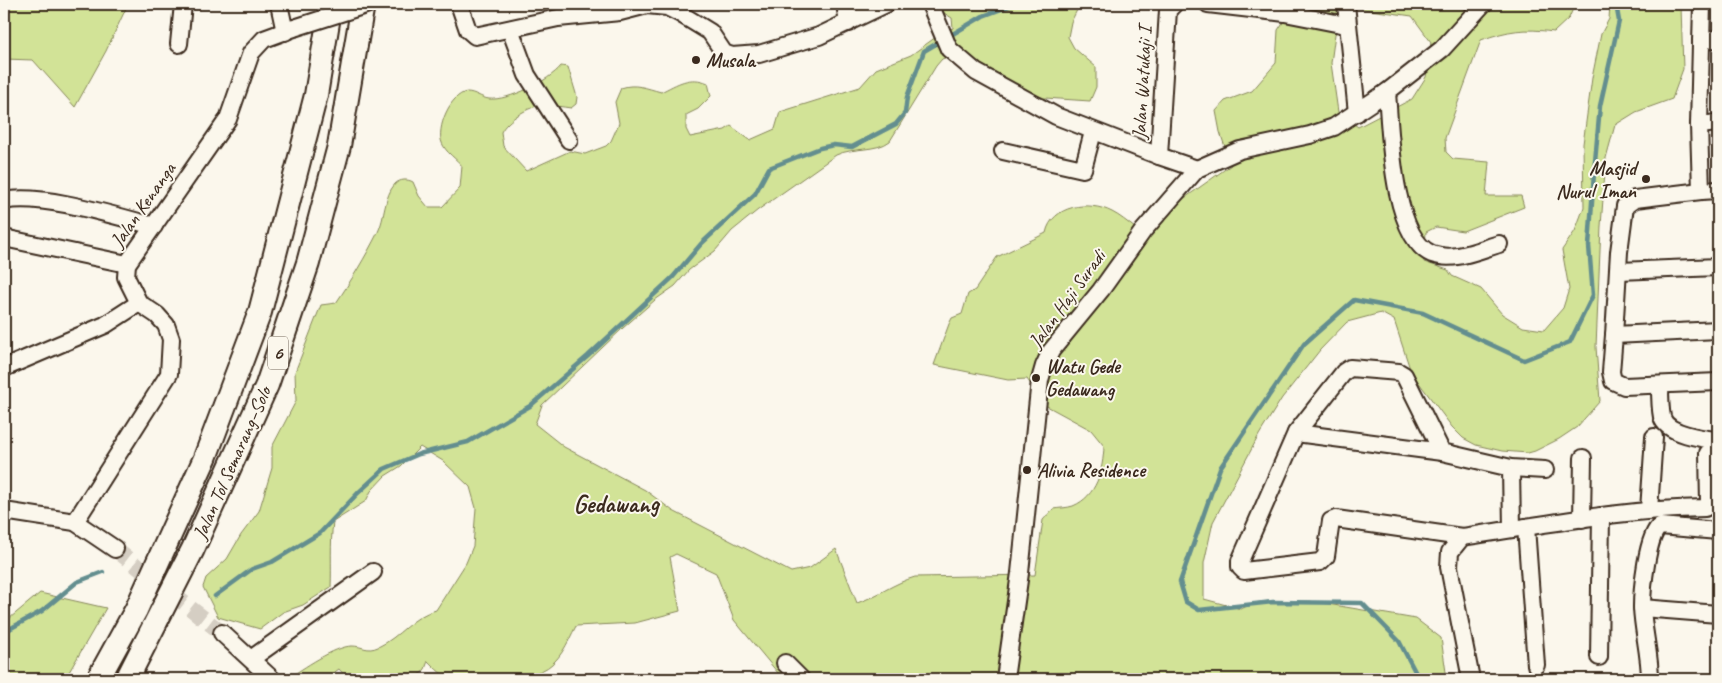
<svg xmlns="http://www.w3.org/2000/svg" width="1722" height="683" font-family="Caveat,sans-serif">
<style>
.green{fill:#d2e397;stroke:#86865a;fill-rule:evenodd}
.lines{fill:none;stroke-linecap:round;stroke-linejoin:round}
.stream{stroke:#648e8f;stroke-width:4.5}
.minor-tunnel{stroke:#d5cec3;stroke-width:16;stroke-dasharray:16 8;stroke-linecap:butt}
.minor-casing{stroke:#3b2a1e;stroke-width:20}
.highway-casing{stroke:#3b2a1e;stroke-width:26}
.minor{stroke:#fbf7ec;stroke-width:16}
.highway{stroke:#fbf7ec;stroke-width:22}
.minor-bridge-casing{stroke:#3b2a1e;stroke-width:20;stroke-linecap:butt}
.minor-bridge{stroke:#fbf7ec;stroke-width:16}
.poi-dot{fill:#3b2a1e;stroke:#fbf7ec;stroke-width:2}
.labels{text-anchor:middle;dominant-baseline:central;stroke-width:4;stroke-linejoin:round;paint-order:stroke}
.shield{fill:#fbf7ec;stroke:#75685c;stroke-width:1}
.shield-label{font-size:19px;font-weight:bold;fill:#3b2a1e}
.poi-label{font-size:20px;font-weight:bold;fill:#3b2a1e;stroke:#fbf7ec;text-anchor:start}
.street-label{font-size:20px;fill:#3b2a1e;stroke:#fbf7ec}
.district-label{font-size:25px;font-weight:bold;fill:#3b2a1e;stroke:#fbf7ec}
</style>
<rect width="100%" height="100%" fill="#fbf7ec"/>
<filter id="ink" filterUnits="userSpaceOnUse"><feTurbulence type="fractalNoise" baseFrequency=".02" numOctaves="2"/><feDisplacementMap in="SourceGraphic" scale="10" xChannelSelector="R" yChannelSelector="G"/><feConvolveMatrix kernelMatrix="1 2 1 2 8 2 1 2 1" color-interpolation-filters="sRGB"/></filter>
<g filter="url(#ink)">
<g class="green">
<path d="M4,4H128L106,51L75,107L33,60L4,59Z"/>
<path d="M939,4H1080L1071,22L1068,37L1074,48L1096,67V87L1090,101L1045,98L1010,87L961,51L942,59L936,66L890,141C876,152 853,147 836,155L758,210L732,231L715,251L689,270L675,286L655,300L623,328L542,405L535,424L564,447L645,490L673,511L791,572L810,568L836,549L857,603C878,596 894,583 915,577L1035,575L1043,520L1053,509C1059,508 1067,508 1073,506C1097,496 1103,470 1104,446L1091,430L1045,405L1027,379L1008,380L934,365L949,324L952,318L962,314L968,294L975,290L997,257L1046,233C1052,205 1089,200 1112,212C1120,216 1127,222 1135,228L1172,207L1231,165L1220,132L1216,111L1225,101L1252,91L1276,63L1278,30L1284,21L1304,4H1575L1569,18L1554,32C1524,28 1509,30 1481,40L1445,138L1446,152L1453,159L1489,162L1486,196H1521L1524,207L1463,231L1436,227L1426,232L1424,262L1448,270L1452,276L1481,289L1502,314L1523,327L1544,330L1563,308L1569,289L1562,250L1575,231L1584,207L1583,144L1592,78L1601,34L1609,19L1610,4H1678L1681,7L1683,69L1672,99L1636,112L1615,125L1606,158L1601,226L1596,347L1600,401L1577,427L1559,439L1535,451L1528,453L1502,451L1476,445L1463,438L1452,427L1411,372L1394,320L1381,313L1347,322L1320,350L1282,398L1259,435L1213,522L1204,563V599L1241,609L1253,603L1269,601H1310L1416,619L1441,638L1447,679H783L734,620L716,573L676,554L670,557L680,611L635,623L576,626C567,643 560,663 541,671C525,679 471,683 453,679C442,676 436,669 428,661L425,669L416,679H348L339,669L325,679H287C302,669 335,646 352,646C363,646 367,652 378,647C400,637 412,616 436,610L466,563L473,546L476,508L470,487L443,461L420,447L401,466L385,476L371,491L366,501L333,522C330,545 332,565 331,587L303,605L283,612L260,629L218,617L203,587L206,578L227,559L241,535L259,511L272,468V447L296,401L295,372L321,305L336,303C351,281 366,256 378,232C385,218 384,196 395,184C400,179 408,179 413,182L419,196L428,207H442L460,188L462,166C456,158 446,153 442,143C436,129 450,94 467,92C475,92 481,98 489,99C508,101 549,81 561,66L568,67L577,97L576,104L571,108C563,107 552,105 543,105C529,106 507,120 501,132L503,146L526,171L570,151L585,154L606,146L611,141L619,123L615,102L621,88C635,83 646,88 661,92C677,84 690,75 708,83L711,96L698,109L686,115V129L690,137L725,130L731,126L750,140L775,129L780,112L860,87L876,69L911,55L943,32L953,28L952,18L944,13ZM1357,4L1363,9L1412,16L1431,42L1426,77L1412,99L1358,127L1338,112L1331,63L1335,34Z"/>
<path d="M40,593L106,608L65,679H4V623Z"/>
</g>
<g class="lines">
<g class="stream">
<path d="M215,596L252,569L272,562L320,533L358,493L384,469L419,454L468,442L530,406L588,356L673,277L701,244L755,194L769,168L820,148L834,145L852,147L896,124L905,113L907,97L924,51L983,16L1015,4"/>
<path d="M4,632L42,611L77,582L103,572"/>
<path d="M1419,679L1399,641L1362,603L1273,602L1199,610L1186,602L1180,582L1220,468L1304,344L1354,300L1423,313L1524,360L1570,342L1593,295L1589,246L1594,173L1600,106L1619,21L1616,4"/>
</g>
<path class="minor-tunnel" d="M115,549L222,633"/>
<defs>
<g id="minor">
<path d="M279,4L285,32"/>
<path d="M459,4L468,30L475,36L558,18L620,12L647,5L667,7L679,13L710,32L724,53L732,56L759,54L819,36L886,4"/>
<path d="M845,4L848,23"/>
<path d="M930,4L949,49L976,72L1056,116L1159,156"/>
<path d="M1174,4L1168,10L1159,156L1197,169"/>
<path d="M1208,4L1285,13L1346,25"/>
<path d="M1346,4L1357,113"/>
<path d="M1702,4L1699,125L1701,191L1718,190"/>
<path d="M510,29L527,75L569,140"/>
<path d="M1701,40L1718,39"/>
<path d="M179,44L183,4"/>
<path d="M1387,92C1390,129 1392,238 1432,254C1454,262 1479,250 1499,244"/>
<path d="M1699,125L1718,123"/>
<path d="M1003,151L1083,169L1093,132"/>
<path d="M4,201C42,193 115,216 154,226"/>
<path d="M4,238L127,264"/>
<path d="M1619,271L1718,267"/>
<path d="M1718,330L1614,335L1611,372L1613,381L1624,386L1718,382"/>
<path d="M1614,335L1619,252L1625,206L1635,199L1701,191"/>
<path d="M4,368L105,325L139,303"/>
<path d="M1660,385C1660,395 1660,407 1662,417C1666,434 1704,439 1718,440"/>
<path d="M1296,433L1442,452"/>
<path d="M1511,468L1512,529"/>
<path d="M1649,510L1654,437"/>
<path d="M4,511L75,522L115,549"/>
<path d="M1582,519L1583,458"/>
<path d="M75,522L169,374L171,339L166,325L157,315L139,303L126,277L127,264L228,119L251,53L264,39L294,28"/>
<path d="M1526,527L1536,665"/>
<path d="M1462,537L1336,519L1331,521L1326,556L1320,562L1244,571L1240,567V561L1296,433L1344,372L1350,368L1399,372L1404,375L1442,452L1511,468L1545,470"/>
<path d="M1642,608L1718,614"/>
<path d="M222,633L272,679"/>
<path d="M1599,657L1601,516"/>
<path d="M251,659L373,572"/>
<path d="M785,663L801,679"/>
<path d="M1005,679L1020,573L1040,380L1044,366L1051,351L1101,290L1143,231L1197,169L1240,150L1310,135L1334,127L1387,92L1442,49L1483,4"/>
<path d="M1471,679L1449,567L1450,552L1462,537C1542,525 1623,509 1705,508L1709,503L1708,453"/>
<path d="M1650,679C1650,655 1643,631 1642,607C1642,590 1647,535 1660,526L1718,531"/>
</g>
<g id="highway">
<path d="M98,679L136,610L205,458L260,312L316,95L331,4"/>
<path d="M127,679L193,549L267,385L308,263L339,146L363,4"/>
</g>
</defs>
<use href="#minor" class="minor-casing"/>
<use href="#highway" class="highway-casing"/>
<use href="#minor" class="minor"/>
<use href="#highway" class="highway"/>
<defs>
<path id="minor-bridge" d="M294,28L369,4"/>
</defs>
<use href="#minor-bridge" class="minor-bridge-casing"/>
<use href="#minor-bridge" class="minor-bridge"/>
</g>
</g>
<g class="poi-dot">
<circle cx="696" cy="60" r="5"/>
<circle cx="1646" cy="179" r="5"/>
<circle cx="1036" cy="378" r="5"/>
<circle cx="1027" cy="470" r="5"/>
</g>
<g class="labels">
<rect class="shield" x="268" y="336.5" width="20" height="33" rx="4"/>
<g class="shield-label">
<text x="278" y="353">6</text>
</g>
<g class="poi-label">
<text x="706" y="60">Musala</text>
<text x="1636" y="168" text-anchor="end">Masjid<tspan x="1636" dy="23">Nurul Iman</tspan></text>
<text x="1046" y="366">Watu Gede<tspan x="1046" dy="23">Gedawang</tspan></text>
<text x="1037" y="470">Alivia Residence</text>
</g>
<g class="street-label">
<text transform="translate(1142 83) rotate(-87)">Jalan Watukaji I</text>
<text transform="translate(143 205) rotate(-55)">Jalan Kenanga</text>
<text transform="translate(1067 299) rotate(-54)">Jalan Haji Suradi</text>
<text transform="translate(232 463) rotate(-66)">Jalan Tol Semarang–Solo</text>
</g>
<g class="district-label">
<text x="616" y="504">Gedawang</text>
</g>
</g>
<rect width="1722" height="683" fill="none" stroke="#fbf7ec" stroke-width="20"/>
<rect x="10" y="10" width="1702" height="663" fill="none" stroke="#3b2a1e" stroke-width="2" filter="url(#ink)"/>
</svg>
